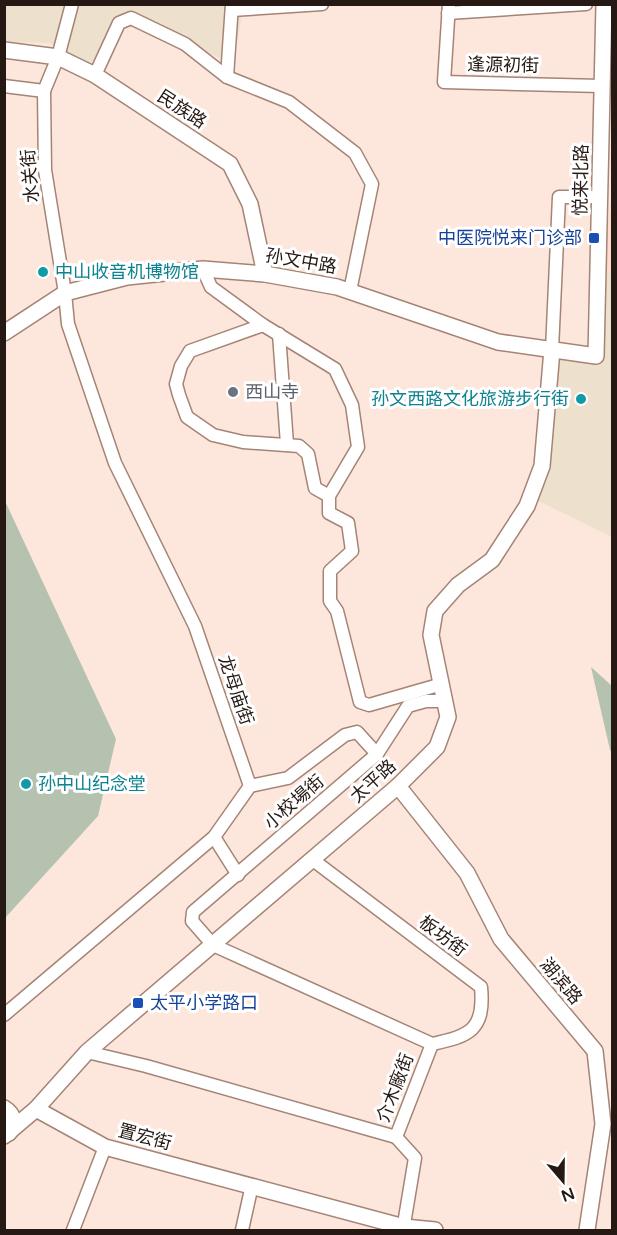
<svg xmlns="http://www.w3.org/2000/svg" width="617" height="1235" font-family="'Varela Round','Noto Sans SC',sans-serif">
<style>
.commercial{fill:#ede0cd}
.built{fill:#fedaca}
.green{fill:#b4c2af}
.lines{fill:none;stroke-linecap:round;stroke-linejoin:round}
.minor-casing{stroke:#a58475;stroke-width:15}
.tertiary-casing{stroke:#a58475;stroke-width:18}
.minor{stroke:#fff;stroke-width:12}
.tertiary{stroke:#fff;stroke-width:15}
.transit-dot{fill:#1a4fb4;stroke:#fff;stroke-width:2}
.culture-dot{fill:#0f9aa8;stroke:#fff;stroke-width:2}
.worship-dot{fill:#6b7280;stroke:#fff;stroke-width:2}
.labels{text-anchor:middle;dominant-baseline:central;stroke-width:6;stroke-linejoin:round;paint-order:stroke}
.street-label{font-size:18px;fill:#261914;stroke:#fff}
.transit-label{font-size:18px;fill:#164399;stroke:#fff;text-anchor:end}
.culture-label{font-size:18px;fill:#0d838f;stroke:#fff;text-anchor:start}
.worship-label{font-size:18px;fill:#5b616d;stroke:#fff;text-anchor:start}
</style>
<rect width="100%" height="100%" fill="#fde7dd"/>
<g class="commercial">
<path d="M5,5H244L236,47L219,58L125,11L89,66L50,43L5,42Z"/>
<path d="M612,272V537L526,495L544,442L554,356L602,348V273Z"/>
</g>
<path class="built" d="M612,189V272L602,273Z"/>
<g class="green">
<path d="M5,501L116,739L98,816L5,918Z"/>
<path d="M591,667L612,686V753L610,750Z"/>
</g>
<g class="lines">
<defs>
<g id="minor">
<path d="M449,4L444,82L601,86"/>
<path d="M232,10L322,4"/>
<path d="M448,13L586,4"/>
<path d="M95,75L119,23L131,18L185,44L227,77L289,102L355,153L372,184L350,291"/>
<path d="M227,77L232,4"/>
<path d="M4,86L44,91"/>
<path d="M203,269L211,287L263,325L335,369L352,405L358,447L329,496V513L348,523L352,551L330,571V601L337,611L360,702L369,705L442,684"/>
<path d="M263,325L190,351L181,366L176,384L179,395L187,417L213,435L243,442L299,446L308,454L315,488L329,496"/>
<path d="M279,334L287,444"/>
<path d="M552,350L559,197H600"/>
<path d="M250,786L288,778L345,735L357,732L377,754"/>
<path d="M214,837L238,875"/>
<path d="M313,860L481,987C485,1030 470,1036 432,1044"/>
<path d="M4,1015L214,837L250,786L195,626L115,463L68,324L65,293L45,170L44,91L58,57L72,4"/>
<path d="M87,1052L146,1066L396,1137L432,1044L213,945L192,921L193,912L377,754L408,706L426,701H445"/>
<path d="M396,1137L415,1158L403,1230"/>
<path d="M73,1230L105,1147"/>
<path d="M242,1230L252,1185"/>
</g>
<g id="tertiary">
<path d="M4,50L58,57L95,75L230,164L250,204L265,274"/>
<path d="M4,333L65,293L127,277L203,269L265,274L337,287L498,342L596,356L604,4"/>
<path d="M398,786L467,873L501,939L595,1051L603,1124L587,1230"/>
<path d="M4,1108C14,1114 16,1124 9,1133"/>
<path d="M36,1109L105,1147L404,1227L435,1230"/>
<path d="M4,1136L36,1109L87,1052L398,786L437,747L448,717L431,635L435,611L458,585L492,560L527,506L542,466L552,350"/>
</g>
</defs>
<use href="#minor" class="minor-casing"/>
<use href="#tertiary" class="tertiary-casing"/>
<use href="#minor" class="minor"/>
<use href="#tertiary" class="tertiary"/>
</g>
<g class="transit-dot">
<rect x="588" y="232" width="12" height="12" rx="3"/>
<rect x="132" y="997" width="12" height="12" rx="3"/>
</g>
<g class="culture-dot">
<circle cx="43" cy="272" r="6"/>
<circle cx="581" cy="399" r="6"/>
<circle cx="26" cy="784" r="6"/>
</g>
<circle class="worship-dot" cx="233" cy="392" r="6"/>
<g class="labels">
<g class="street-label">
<text transform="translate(503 65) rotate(1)">逢源初街</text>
<text transform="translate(182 109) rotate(33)">民族路</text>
<text transform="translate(30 176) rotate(-95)">水关街</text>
<text transform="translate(581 180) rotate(-89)">悦来北路</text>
<text transform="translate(301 261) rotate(10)">孙文中路</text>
<text transform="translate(236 690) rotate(71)">龙母庙街</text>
<text transform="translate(373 781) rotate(-42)">太平路</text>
<text transform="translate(294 802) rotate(-41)">小校場街</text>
<text transform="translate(443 936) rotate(37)">板坊街</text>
<text transform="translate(561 981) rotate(50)">湖滨路</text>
<text transform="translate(395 1088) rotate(-69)">介木廠街</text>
<text transform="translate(145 1137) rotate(15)">置宏街</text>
</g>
<g class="transit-label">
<text x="582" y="238">中医院悦来门诊部</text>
<text x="150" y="1003" text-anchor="start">太平小学路口</text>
</g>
<g class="culture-label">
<text x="55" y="272">中山收音机博物馆</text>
<text x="569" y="399" text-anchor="end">孙文西路文化旅游步行街</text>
<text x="38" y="784">孙中山纪念堂</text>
</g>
<g class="worship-label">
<text x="245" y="392">西山寺</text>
</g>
</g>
<rect width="617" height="1235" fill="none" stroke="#261914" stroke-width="12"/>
<g transform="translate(563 1181) rotate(160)" stroke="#ffffff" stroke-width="4.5" paint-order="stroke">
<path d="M0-4.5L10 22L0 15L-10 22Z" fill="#261914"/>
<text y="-9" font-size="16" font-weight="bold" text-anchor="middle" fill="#261914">N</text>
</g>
</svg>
